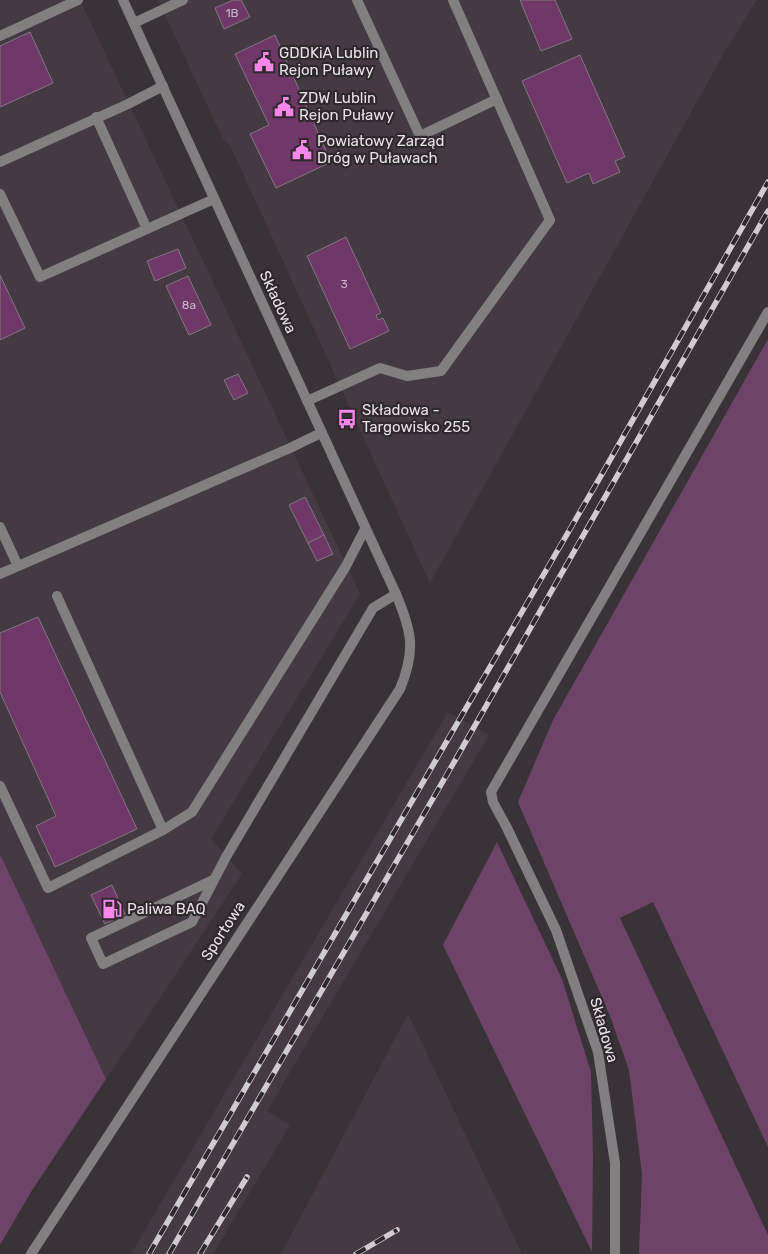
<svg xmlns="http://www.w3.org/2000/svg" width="768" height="1254" font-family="Rubik,sans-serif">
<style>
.built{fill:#453a43}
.green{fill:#6d4367}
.building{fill:#703869;stroke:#7f787e}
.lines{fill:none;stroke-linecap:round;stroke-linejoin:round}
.service{stroke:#827f81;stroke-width:10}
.minor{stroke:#827f81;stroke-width:10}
.rail-casing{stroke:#d0cbcf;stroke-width:5.5}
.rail{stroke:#2f292e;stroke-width:4;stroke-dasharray:11;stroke-linecap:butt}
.labels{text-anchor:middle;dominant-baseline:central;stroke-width:4.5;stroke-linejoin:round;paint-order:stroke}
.number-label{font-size:12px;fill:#c8b7c5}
.poi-label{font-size:15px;fill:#e5e1e4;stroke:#2f292e;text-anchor:start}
.street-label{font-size:15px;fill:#e5e1e4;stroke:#2f292e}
</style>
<rect width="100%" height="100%" fill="#393338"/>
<g class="built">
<path d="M0,0H80L360,594L211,839L242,874L106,1079L0,854Z"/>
<path d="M158,0H757L724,53L430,583L230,145L223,139Z"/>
<path d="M448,712L489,735L267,1111L290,1125L213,1254H131Z"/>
<path d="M408,1014L522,1254H281Z"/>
</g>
<g class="green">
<path d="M768,339V1147L653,902L620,918L768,1235V1254H639L642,1174L629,1070L610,1016L518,802L553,720Z"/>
<path d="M497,842L562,979L591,1072L593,1156L592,1252L443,945Z"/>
<path d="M0,854L106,1079L31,1192L0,1245Z"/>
</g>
<g class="building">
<path d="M233,0H241L250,17L224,29L215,8Z"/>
<path d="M520,0H555L572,39L541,51Z"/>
<path d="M30,32L53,83L0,107V46Z"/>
<path d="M275,35L331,162L276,188L250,134L269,125L235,54Z"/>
<path d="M580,55L625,157L615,161L620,172L593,184L589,173L567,183L522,81Z"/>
<path d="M346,237L381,313L376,315L378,320L383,318L389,331L350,349L307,256Z"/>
<path d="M178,249L186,268L155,281L147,261Z"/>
<path d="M0,275L25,328L0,340Z"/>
<path d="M188,276L211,325L189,335L166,286Z"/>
<path d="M238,374L248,393L234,400L224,380Z"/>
<path d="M305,497L324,535L308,543L289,505Z"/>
<path d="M324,535L333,554L317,561L308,543Z"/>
<path d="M38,617L137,829L55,867L36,826L56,816L0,692V633Z"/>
<path d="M112,885L125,914L105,924L91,895Z"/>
</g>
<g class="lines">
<g class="service">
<path d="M357,0L420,136L497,99"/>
<path d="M134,23L183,0"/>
<path d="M0,36L78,0"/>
<path d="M0,162L128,104L163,86"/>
<path d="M0,194L40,277L147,229L96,117"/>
<path d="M147,229L214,199"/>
<path d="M307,401L380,368L407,376L441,371L550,220L453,0"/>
<path d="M0,527L18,566"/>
<path d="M0,574L290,448L321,433"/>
<path d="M57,596L163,830"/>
<path d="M0,786L48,888L163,830L192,812L346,566L365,529"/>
<path d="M507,828L493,802L491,792L768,312"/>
<path d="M213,880L91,938L103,964L192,922L226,857L373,608L396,594"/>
</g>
<g class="minor">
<path d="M507,828L556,930L598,1052L615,1163V1254"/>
<path d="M31,1254L400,689C416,650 412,632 396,594L123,0"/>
</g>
<defs>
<g id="rail">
<path d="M149,1254L602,474L768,182"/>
<path d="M169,1254L457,757L768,211"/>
<path d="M200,1254L247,1177"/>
<path d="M356,1254L397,1230"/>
</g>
</defs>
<use href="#rail" class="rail-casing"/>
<use href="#rail" class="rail"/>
</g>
<defs>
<symbol id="civic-bare" viewBox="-9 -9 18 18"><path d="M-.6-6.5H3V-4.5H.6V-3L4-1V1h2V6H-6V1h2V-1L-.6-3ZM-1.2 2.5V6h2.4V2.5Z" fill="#f987e9" stroke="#2f292e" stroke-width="2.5" paint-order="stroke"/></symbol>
<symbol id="bus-bare" viewBox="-9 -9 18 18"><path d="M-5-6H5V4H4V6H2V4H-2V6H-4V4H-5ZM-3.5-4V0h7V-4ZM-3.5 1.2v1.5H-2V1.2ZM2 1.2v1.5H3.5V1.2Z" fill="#f987e9" stroke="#2f292e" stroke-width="2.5" paint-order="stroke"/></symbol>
<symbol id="fuel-bare" viewBox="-9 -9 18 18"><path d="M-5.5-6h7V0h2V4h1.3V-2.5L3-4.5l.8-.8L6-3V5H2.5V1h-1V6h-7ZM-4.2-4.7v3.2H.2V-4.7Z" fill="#f987e9" stroke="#2f292e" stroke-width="2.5" paint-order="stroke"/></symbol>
</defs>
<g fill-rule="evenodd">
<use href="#civic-bare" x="250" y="48" width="28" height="28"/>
<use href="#civic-bare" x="270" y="93" width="28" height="28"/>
<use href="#civic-bare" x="288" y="136" width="28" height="28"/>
<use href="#bus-bare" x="333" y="405" width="28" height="28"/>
<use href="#fuel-bare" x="98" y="895" width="28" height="28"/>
</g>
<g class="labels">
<g class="number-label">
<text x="232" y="13">1B</text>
<text x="344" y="284">3</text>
<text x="189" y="305">8a</text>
</g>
<g class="poi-label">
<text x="279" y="53">GDDKiA Lublin<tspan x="279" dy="17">Rejon Puławy</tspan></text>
<text x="299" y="98">ZDW Lublin<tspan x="299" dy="17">Rejon Puławy</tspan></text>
<text x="317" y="141">Powiatowy Zarząd<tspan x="317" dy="17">Dróg w Puławach</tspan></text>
<text x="362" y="410">Składowa -<tspan x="362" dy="17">Targowisko 255</tspan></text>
<text x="127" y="909">Paliwa BAQ</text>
</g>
<g class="street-label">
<text transform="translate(278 302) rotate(65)">Składowa</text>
<text transform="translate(223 931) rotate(-57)">Sportowa</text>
<text transform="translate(604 1030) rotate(74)">Składowa</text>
</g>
</g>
</svg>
